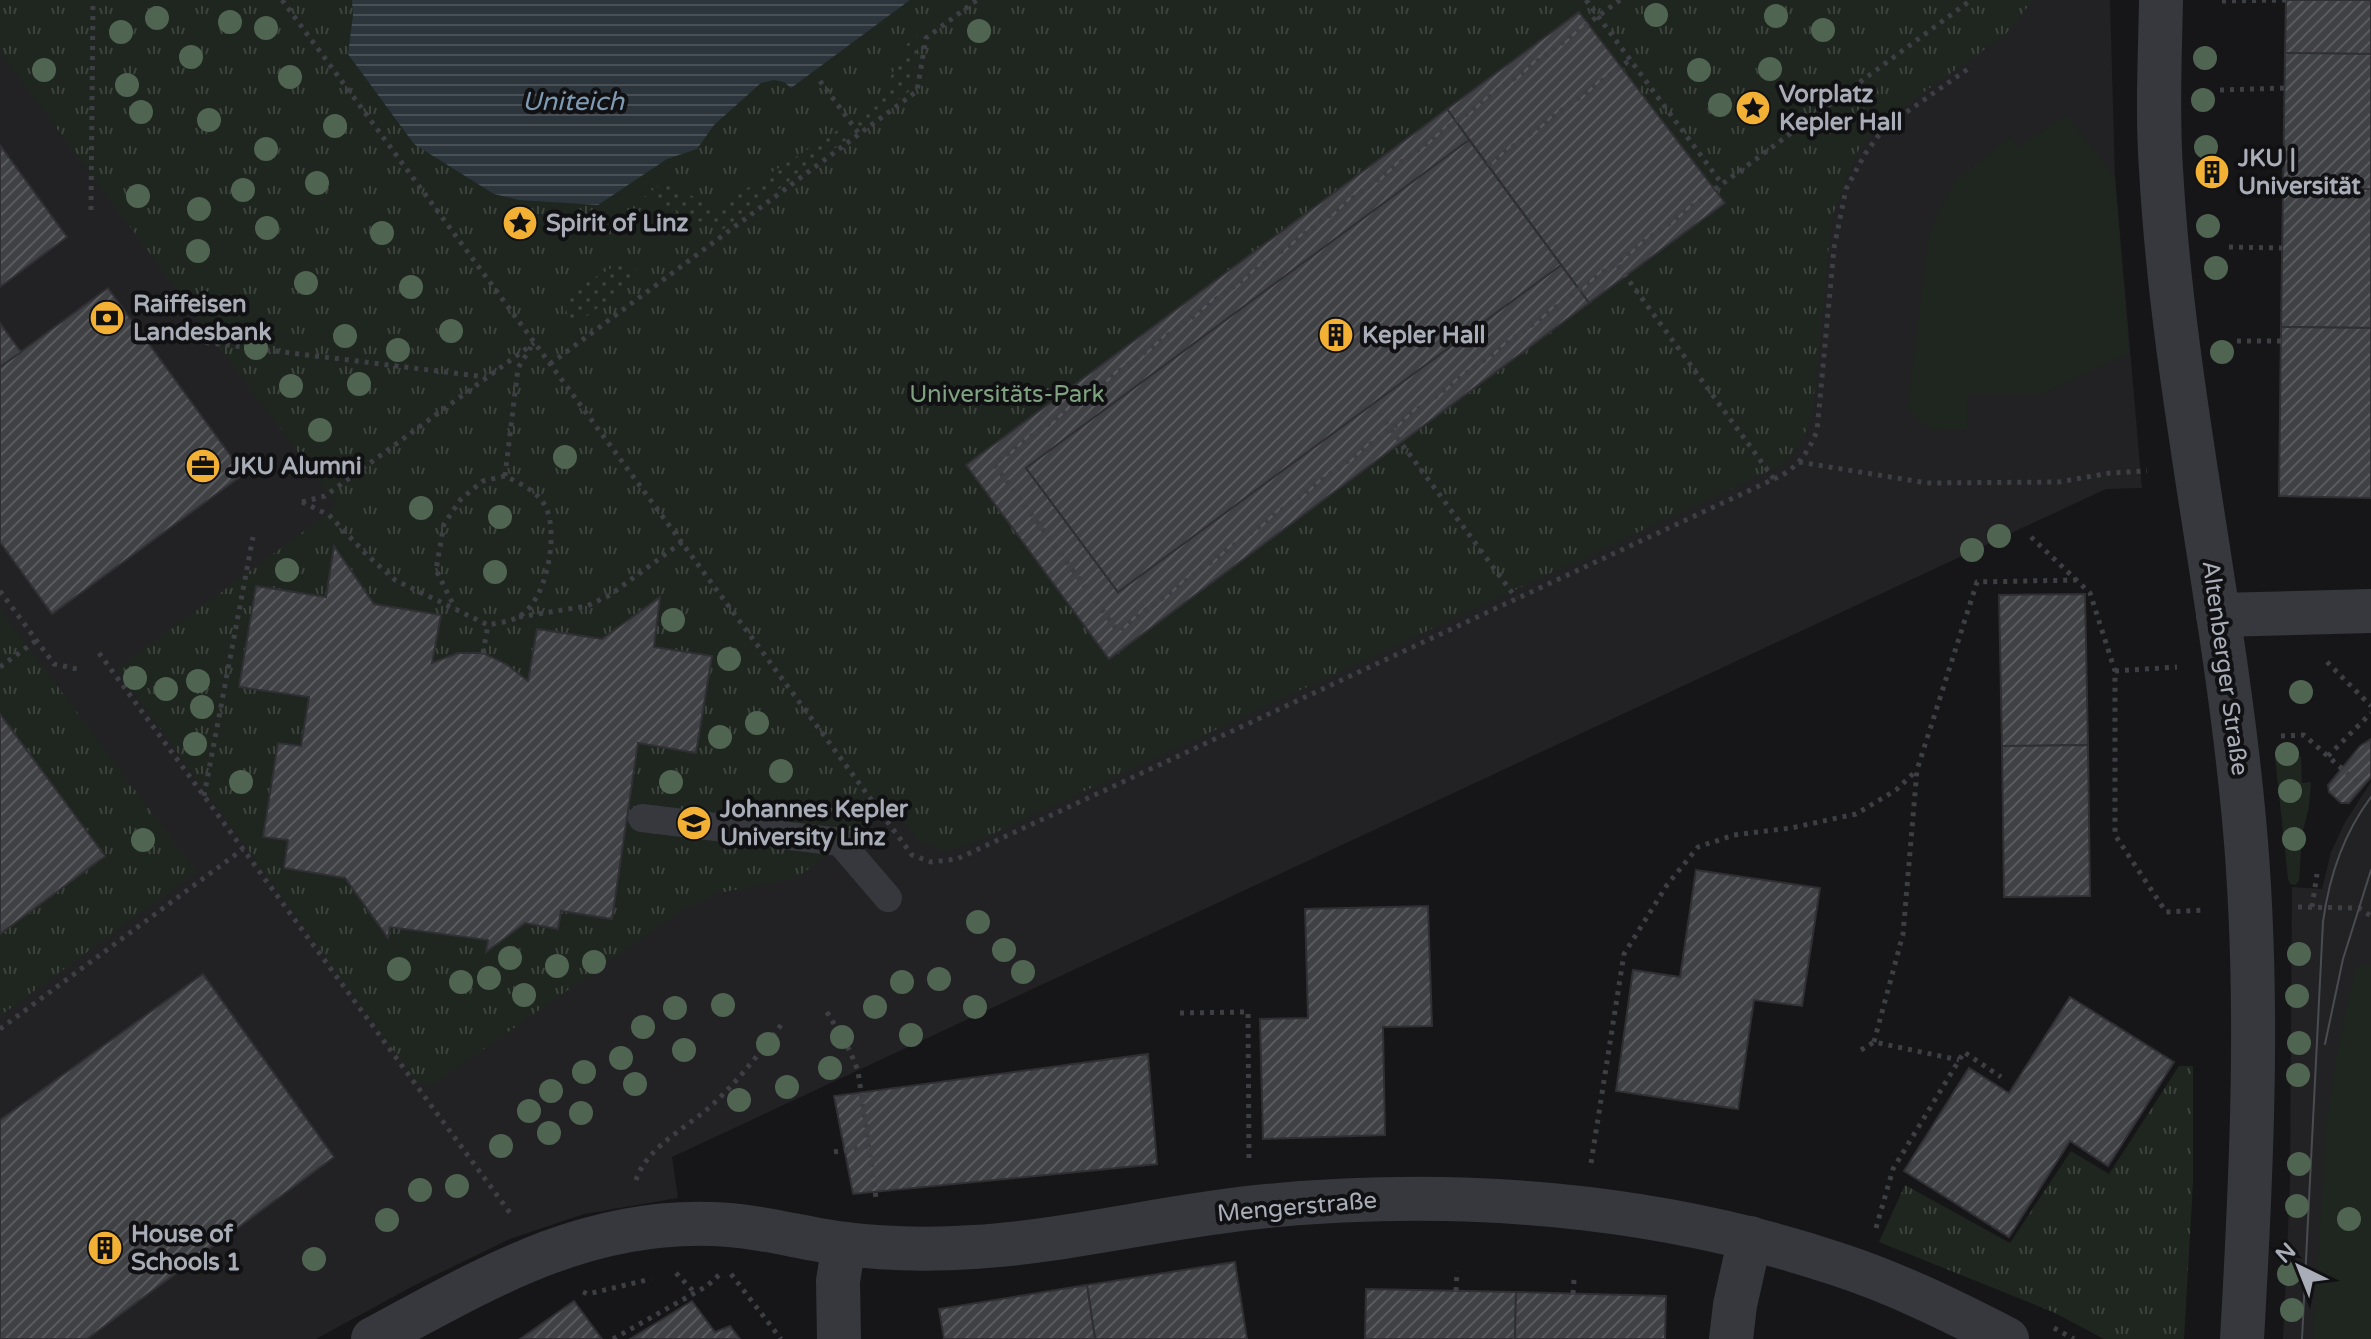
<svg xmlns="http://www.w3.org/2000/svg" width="2371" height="1339" font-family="'Varela Round',sans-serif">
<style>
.built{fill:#222225}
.grass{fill:#1e261f}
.park{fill:url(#park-tufts);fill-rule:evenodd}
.garden{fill:url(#garden-dots)}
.water{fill:url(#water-rules)}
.building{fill:url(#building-hatch);stroke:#303034;stroke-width:2}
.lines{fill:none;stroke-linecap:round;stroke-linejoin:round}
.path{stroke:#3d3f44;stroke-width:5;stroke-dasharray:4 6;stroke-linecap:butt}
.service{stroke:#37383d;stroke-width:28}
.minor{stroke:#37383d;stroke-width:44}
.tertiary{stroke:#37383d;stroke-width:44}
.tram{stroke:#4a4c52;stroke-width:2}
.tree{fill:#506452}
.labels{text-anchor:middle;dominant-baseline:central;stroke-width:8;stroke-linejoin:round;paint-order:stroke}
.poi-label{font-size:24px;font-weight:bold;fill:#a8adb8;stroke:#111113;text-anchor:start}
.park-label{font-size:24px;fill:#7fa381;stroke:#111113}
.street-label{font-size:24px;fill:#a8adb8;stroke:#111113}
.water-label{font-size:26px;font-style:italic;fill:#7f9bb3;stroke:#111113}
</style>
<defs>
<pattern id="park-tufts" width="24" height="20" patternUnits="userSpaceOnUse" patternTransform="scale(2)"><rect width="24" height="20" fill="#1e261f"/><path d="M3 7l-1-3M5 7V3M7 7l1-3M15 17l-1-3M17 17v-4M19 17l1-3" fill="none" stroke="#3c433d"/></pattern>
<pattern id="garden-dots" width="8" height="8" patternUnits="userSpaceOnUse" patternTransform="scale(2)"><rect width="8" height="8" fill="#1e261f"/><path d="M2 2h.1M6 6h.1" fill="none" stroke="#3c433d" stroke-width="1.8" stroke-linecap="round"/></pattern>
<pattern id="water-rules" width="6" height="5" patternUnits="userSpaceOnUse" patternTransform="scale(2)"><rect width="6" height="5" fill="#2c353c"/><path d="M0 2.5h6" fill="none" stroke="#485056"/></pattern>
<pattern id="building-hatch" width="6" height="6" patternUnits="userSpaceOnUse" patternTransform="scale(2)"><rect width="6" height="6" fill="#404145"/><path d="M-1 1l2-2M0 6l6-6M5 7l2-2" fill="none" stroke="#595a5e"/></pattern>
</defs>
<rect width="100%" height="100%" fill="#161618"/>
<g class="built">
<path d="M0,0H2110L2115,177L2142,488L2106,489L672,1157L678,1198L584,1214L510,1239L415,1285L316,1339H0Z"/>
<path d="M2371,782V1339H2283L2290,1185L2292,887L2322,889L2331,852L2345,822Z"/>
</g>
<g class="grass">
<path d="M2066,115L2115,177L2129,353L2043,394H1968L1967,430C1937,429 1927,435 1908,407L1928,241L1934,221L1954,182L2010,137L2018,148Z"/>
<path d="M2277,751H2288L2301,757L2302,783L2311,782L2309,807L2302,835L2299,881L2295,885L2290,884L2288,879L2275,757Z"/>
<path d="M2356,965H2371V1339H2313L2326,1126L2339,1042Z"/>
</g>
<g class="park">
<path d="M0,0H2033L2005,35L1877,125L1858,151L1832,216L1812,415L1802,441L1782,465L969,845L942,850L919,841L893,807L796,878L714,894L676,914L431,1086L416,1081L117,669L338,506L0,52ZM334,547L374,604L440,615L432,663L483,653L507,664L528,681L602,639L660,598L654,647L712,656L696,753L638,743L612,919L561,911L558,929L525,923L487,952L488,940L390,927L387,937L345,878L288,840L264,837L278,743L301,746L309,697L239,686L256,586L326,597Z"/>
<path d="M0,609L196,872L0,1016Z"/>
<path d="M2179,1066H2193V1183L2184,1339H2104L2053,1312L1879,1242L1905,1185L2010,1243L2071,1151L2109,1174Z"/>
</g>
<g class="garden">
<path d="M919,36L911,90L861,128L854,120L876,106L907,44Z"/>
<path d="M844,126L853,135L721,231L644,197L662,183L718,207Z"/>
<path d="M620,263L644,273L571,328L563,296Z"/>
</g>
<path class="water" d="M352,0H910L791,88L784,82L774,80L761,83L714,125L697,149L667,159L598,205L519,200L494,194L414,144L348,54L353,15Z"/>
<g class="building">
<path d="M2286,0H2371V54L2285,53Z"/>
<path d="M1579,12L1725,203L1589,303L1447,109Z"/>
<path d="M2285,53L2371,54V189L2283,188Z"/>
<path d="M1447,109L1469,140L1026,468L1118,592L1561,265L1589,303L1109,659L966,465Z"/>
<path d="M1469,140L1561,265L1118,592L1026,468Z"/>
<path d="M0,145L67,237L0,287Z"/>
<path d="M2206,158H2217L2219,187L2208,188Z"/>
<path d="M2283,188L2371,189V328L2281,327Z"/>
<path d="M108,288L244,474L52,614L0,542V367Z"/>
<path d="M0,323L21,352L0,367Z"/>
<path d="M2281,327L2371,328V498L2279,496Z"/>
<path d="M334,546L374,604L441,615L432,663L458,653H483L506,664L528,681L537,629L602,639L660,597L654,647L712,656L696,753L638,743L612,919L561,911L558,929L525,923L486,952L488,940L390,927L388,938L345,878L284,868L288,840L263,837L278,743L301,746L309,697L239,687L256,586L326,597Z"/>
<path d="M2085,594L2088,745L2002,746L1999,595Z"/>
<path d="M0,714L105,856L0,934Z"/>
<path d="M2371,739V777L2349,803H2341L2329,792L2328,785L2360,746Z"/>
<path d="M2088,745L2090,896L2004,897L2002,746Z"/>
<path d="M1696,870L1820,888L1802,1006L1754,1000L1738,1109L1616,1091L1633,970L1680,977Z"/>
<path d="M1428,906L1432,1026L1383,1027L1385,1135L1263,1139L1260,1019L1308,1018L1305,909Z"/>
<path d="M203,974L334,1157L87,1339H0V1120Z"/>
<path d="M2070,997L2174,1062L2108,1166L2070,1141L2009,1237L1904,1171L1969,1068L2009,1093Z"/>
<path d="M1148,1054L1157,1164L853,1194L834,1096Z"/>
<path d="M1235,1262L1247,1339H1095L1087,1285Z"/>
<path d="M1087,1285L1095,1339H944L939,1309Z"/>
<path d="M1366,1289L1516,1292L1515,1339H1365Z"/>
<path d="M1516,1292L1666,1296L1665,1339H1515Z"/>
<path d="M574,1301L602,1339H520Z"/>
<path d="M692,1301L715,1332L730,1326L740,1339H630Z"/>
</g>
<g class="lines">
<g class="path">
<path d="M282,0L912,855L931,862L957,859L1774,479L1616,263"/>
<path d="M1586,0L1722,184"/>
<path d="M1620,0L994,464L1118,631L1971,0"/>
<path d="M2222,1L2286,0"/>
<path d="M820,81L860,135"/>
<path d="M2220,90L2285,88"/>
<path d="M1488,165L1630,60"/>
<path d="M91,210L93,0"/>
<path d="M2229,247L2282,248"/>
<path d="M186,340L486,377"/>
<path d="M2237,341H2281"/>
<path d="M550,364L917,91L926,38L977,0"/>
<path d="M1373,405L1516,598"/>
<path d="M1799,462L1927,483L2059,482L2110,473L2147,471"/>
<path d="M505,476L518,368L531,347"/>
<path d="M1774,479C1796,470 1808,453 1817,431L1834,248L1846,189L1865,154L1884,128L1972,66"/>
<path d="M302,502L329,515L367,555L395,580L488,625C497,623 509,622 518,617C546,603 558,538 547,510C540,492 521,484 505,476L483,481L461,499L444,524L436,570L455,608"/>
<path d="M302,502L325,496L534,343"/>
<path d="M2031,537L2090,593L2115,671V835L2166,912L2205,910"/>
<path d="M0,591L54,664L77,669"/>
<path d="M519,617L587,606L610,595L682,542"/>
<path d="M99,653L513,1217"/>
<path d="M483,653L488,625"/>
<path d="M2327,662L2371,706"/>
<path d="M0,667L37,640"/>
<path d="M2115,671L2177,667"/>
<path d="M2281,736L2304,735L2358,783"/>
<path d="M2328,756L2371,713"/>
<path d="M204,796L253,537"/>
<path d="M2298,907L2359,908L2371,916"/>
<path d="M2312,907L2317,874"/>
<path d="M827,1012L850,1051L858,1071L876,1198"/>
<path d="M1180,1013L1248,1012L1249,1159"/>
<path d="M0,1029L243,849"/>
<path d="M1874,1042L1903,934L1917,770L1977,582L2076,580"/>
<path d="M1861,1050L1874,1042L1959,1060"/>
<path d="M834,1152L869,1146"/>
<path d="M1591,1163L1624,954L1667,885L1698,847L1734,835L1791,828L1856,814L1896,790L1917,770"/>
<path d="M636,1180C647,1147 685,1129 711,1106C737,1082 760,1053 781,1025"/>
<path d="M1876,1228L1893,1169L1964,1052L2001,1077"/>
<path d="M676,1273L695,1293"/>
<path d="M731,1274L781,1339"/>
<path d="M1456,1291L1457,1271"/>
<path d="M583,1292L588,1294L651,1279"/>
<path d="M1573,1294L1574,1280"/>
<path d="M2054,1328L2074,1339"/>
<path d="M613,1339L707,1286L720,1274"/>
</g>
<path class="service" d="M642,818L840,842L888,898"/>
<g class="minor">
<path d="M2218,615L2371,611"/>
<path d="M373,1339C483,1280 583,1219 713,1224C754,1225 797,1237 838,1243C882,1249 929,1250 974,1247C1072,1241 1169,1215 1267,1206C1458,1188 1655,1203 1837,1264C1896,1283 1952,1311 2007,1339"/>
<path d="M839,1339L838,1281L844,1244"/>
<path d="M1731,1339L1735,1305L1750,1238"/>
</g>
<path class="tertiary" d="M2161,0C2160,56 2157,113 2161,169C2173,387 2224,601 2244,819C2260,992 2252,1166 2242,1339"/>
<g class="tram">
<path d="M2325,1044L2343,959L2371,870"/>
<path d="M2302,1339L2323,922C2329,877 2343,834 2371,797"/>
</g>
</g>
<g class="tree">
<circle cx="1656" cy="15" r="12"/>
<circle cx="1776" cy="16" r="12"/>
<circle cx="157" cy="18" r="12"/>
<circle cx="230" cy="22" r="12"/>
<circle cx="266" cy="28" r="12"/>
<circle cx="1823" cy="30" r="12"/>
<circle cx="979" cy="31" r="12"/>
<circle cx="121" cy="32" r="12"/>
<circle cx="191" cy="57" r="12"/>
<circle cx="2205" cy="58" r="12"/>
<circle cx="1770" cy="69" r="12"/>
<circle cx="44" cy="70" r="12"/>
<circle cx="1699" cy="70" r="12"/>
<circle cx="290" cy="77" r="12"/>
<circle cx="127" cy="85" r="12"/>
<circle cx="2203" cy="100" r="12"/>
<circle cx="1720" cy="105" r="12"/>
<circle cx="141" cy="112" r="12"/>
<circle cx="209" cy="120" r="12"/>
<circle cx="335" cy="126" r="12"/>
<circle cx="2206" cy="147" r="12"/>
<circle cx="266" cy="149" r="12"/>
<circle cx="317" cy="183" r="12"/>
<circle cx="243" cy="190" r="12"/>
<circle cx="138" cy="196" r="12"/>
<circle cx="199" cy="209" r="12"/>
<circle cx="2208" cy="226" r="12"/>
<circle cx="267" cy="228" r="12"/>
<circle cx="382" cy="233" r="12"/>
<circle cx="198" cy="251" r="12"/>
<circle cx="2216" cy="268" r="12"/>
<circle cx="306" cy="283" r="12"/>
<circle cx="411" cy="287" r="12"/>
<circle cx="451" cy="331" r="12"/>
<circle cx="345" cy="336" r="12"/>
<circle cx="256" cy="348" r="12"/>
<circle cx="398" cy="350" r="12"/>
<circle cx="2222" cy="352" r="12"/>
<circle cx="359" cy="384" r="12"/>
<circle cx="291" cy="386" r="12"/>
<circle cx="320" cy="430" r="12"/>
<circle cx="565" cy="457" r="12"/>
<circle cx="421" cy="508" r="12"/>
<circle cx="500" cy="517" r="12"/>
<circle cx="1999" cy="536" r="12"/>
<circle cx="1972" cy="550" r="12"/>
<circle cx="287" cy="570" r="12"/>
<circle cx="495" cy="572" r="12"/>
<circle cx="673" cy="620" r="12"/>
<circle cx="729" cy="659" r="12"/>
<circle cx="135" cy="678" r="12"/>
<circle cx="198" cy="681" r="12"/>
<circle cx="166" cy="689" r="12"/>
<circle cx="2301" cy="692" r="12"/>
<circle cx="202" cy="707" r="12"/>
<circle cx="757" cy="723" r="12"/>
<circle cx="720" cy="737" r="12"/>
<circle cx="195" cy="744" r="12"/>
<circle cx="2287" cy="754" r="12"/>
<circle cx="781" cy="771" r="12"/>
<circle cx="241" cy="782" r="12"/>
<circle cx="671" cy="782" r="12"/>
<circle cx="2290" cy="791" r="12"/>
<circle cx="2294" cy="839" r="12"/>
<circle cx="143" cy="840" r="12"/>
<circle cx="978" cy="922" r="12"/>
<circle cx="1004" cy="950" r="12"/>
<circle cx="2299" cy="954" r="12"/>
<circle cx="510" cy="958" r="12"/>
<circle cx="594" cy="962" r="12"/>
<circle cx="557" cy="966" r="12"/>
<circle cx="399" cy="969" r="12"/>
<circle cx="1023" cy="972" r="12"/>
<circle cx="489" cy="978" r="12"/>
<circle cx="939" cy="979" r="12"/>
<circle cx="461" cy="982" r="12"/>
<circle cx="902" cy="982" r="12"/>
<circle cx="524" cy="995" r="12"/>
<circle cx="2297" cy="996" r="12"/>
<circle cx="723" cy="1005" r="12"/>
<circle cx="875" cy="1007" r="12"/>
<circle cx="975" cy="1007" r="12"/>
<circle cx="675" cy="1008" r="12"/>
<circle cx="643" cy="1027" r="12"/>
<circle cx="911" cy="1035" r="12"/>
<circle cx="842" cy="1037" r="12"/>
<circle cx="2299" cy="1043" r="12"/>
<circle cx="768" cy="1044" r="12"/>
<circle cx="684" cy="1050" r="12"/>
<circle cx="621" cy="1058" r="12"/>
<circle cx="830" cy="1068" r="12"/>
<circle cx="584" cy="1072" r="12"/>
<circle cx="2298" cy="1075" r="12"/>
<circle cx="635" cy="1084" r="12"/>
<circle cx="787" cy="1087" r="12"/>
<circle cx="551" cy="1091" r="12"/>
<circle cx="739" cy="1100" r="12"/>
<circle cx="529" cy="1111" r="12"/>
<circle cx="581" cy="1113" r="12"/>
<circle cx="549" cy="1133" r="12"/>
<circle cx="501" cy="1146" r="12"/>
<circle cx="2299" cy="1164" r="12"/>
<circle cx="457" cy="1186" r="12"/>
<circle cx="420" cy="1190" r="12"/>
<circle cx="2297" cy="1206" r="12"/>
<circle cx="2349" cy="1219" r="12"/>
<circle cx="387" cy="1220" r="12"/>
<circle cx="314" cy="1259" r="12"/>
<circle cx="2289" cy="1274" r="12"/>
<circle cx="2292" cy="1310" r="12"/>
</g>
<defs>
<symbol id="sight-disc" viewBox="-11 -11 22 22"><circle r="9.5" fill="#f2b134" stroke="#111113"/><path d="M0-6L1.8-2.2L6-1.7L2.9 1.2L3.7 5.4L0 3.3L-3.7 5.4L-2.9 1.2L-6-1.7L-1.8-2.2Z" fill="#111"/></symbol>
<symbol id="building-disc" viewBox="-11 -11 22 22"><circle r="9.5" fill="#f2b134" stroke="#111113"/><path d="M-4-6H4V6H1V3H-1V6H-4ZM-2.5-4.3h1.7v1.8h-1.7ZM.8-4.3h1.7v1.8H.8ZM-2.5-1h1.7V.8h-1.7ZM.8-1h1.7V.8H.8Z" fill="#111"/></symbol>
<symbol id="bank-disc" viewBox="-11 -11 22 22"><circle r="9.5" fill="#f2b134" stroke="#111113"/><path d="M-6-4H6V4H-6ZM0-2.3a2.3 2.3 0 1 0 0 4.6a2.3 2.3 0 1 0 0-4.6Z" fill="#111"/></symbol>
<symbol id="office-disc" viewBox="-11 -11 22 22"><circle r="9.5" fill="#f2b134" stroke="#111113"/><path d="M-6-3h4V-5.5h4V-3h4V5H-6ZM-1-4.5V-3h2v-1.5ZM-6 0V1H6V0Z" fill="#111"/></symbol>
<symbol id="university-disc" viewBox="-11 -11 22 22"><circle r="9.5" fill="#f2b134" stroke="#111113"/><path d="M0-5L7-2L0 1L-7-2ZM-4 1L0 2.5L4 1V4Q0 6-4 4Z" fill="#111"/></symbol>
</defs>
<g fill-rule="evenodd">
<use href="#sight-disc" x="1733" y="88" width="40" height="40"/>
<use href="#building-disc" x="2192" y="152" width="40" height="40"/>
<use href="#sight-disc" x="500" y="203" width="40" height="40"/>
<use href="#bank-disc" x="87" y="298" width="40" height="40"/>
<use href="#building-disc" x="1316" y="315" width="40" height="40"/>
<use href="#office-disc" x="183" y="446" width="40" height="40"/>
<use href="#university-disc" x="674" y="803" width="40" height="40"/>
<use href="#building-disc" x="85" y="1228" width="40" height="40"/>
</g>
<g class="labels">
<g class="poi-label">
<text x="1779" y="94">Vorplatz<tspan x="1779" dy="28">Kepler Hall</tspan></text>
<text x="2238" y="158">JKU |<tspan x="2238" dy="28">Universität</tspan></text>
<text x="546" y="223">Spirit of Linz</text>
<text x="133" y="304">Raiffeisen<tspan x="133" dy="28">Landesbank</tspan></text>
<text x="1362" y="335">Kepler Hall</text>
<text x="229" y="466">JKU Alumni</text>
<text x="720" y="809">Johannes Kepler<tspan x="720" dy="28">University Linz</tspan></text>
<text x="131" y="1234">House of<tspan x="131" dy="28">Schools 1</tspan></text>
</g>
<g class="park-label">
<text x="1007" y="394">Universitäts-Park</text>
</g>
<g class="street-label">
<text transform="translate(2225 668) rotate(82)">Altenberger Straße</text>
<text transform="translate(1297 1207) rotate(-5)">Mengerstraße</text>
</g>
<g class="water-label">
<text x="573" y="101">Uniteich</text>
</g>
</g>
<g transform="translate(2299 1267) rotate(317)" stroke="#111113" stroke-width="6" paint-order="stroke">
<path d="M0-6L14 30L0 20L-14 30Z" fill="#a8adb8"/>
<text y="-12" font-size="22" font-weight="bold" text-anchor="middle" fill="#a8adb8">N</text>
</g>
</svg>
